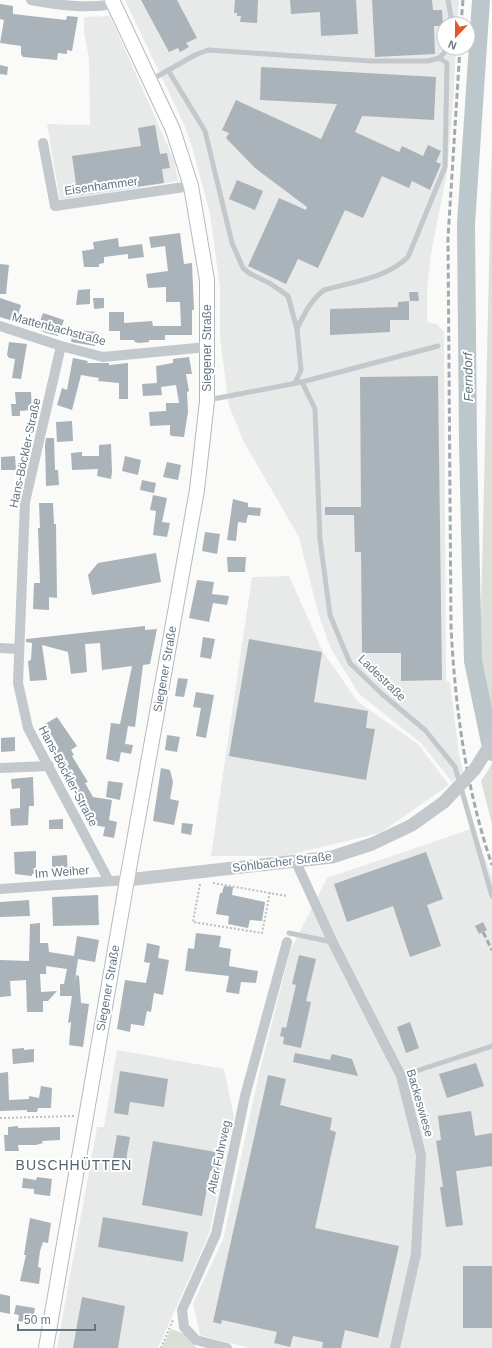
<svg xmlns="http://www.w3.org/2000/svg" width="492" height="1348" font-family="Helvetica,sans-serif">
<style>
.built{fill:#e8e9e9}
.green{fill:#dadfd7}
.lines{fill:none;stroke-linecap:round;stroke-linejoin:round}
.river{stroke:#bbc7cb;stroke-width:18}
.building{fill:#aab3b9}
.secondary-casing{stroke:#b3babf;stroke-width:16}
.path{stroke:#bbbfc2;stroke-width:2;stroke-dasharray:2 2;stroke-linecap:butt}
.service{stroke:#c3c8cc;stroke-width:5}
.minor{stroke:#c3c8cc;stroke-width:10}
.tertiary{stroke:#c3c8cc;stroke-width:13}
.secondary{stroke:#fff;stroke-width:14}
.rail{stroke:#a2aab0;stroke-width:3;stroke-dasharray:6 3;stroke-linecap:butt}
.tertiary-bridge{stroke:#c3c8cc;stroke-width:13}
.labels{text-anchor:middle;dominant-baseline:central;stroke-width:4;stroke-linejoin:round;paint-order:stroke}
.street-label{font-size:12px;fill:#657683;stroke:#fff}
.water-label{font-size:13px;font-style:italic;fill:#60757c;stroke:#fff}
.quarter-label{font-size:14px;letter-spacing:1px;fill:#57646e;stroke:#fff}
</style>
<rect width="100%" height="100%" fill="#fafaf8"/>
<g class="built">
<path d="M125,0H459L457,24H444V48H456L453,104L447,172L431,254L427,290V322L437,324L444,332L446,681L450,682L459,755L463,771L452,782L421,743L359,694L331,649L319,616L299,537L244,442L229,406L220,338V288L210,214L193,150L184,124Z"/>
<path d="M110,16L174,160L178,181L60,201L47,124L90,125L89,58L84,32V17Z"/>
<path d="M289,576L323,652L358,702L418,744L449,785L380,833L284,856H211L252,577Z"/>
<path d="M474,828L492,877V1348H249L200,1335L193,1303L223,1240L259,1074L290,951L327,878Z"/>
<path d="M117,1050L224,1069L234,1117L209,1234L158,1348H57L97,1127H104Z"/>
</g>
<g class="green">
<path d="M492,141V728L480,657Z"/>
<path d="M492,764V824L481,781Z"/>
<path d="M171,1329L185,1334L197,1348H162Z"/>
</g>
<g class="lines">
<path class="river" d="M481,0L466,224L468,443L473,661L492,752"/>
</g>
<g class="building">
<path d="M141,0H177L197,38L186,43L189,47L180,52L178,48L169,52Z"/>
<path d="M235,0H258L257,23L240,22L241,16H237V13H234Z"/>
<path d="M290,0H356L358,34L321,36L320,12L291,14Z"/>
<path d="M372,0H432L433,10H442L443,26H434L435,54L375,57Z"/>
<path d="M0,4L13,6V14L66,20L67,16L78,17L72,51L67,50V54L58,53L57,60L23,57L21,54V46L0,43L4,20L0,19Z"/>
<path d="M0,65L8,67L7,75L0,74Z"/>
<path d="M261,67L436,77L434,120L362,116L355,132L399,152L402,146L423,156L428,145L441,151L436,162L441,164L430,190L412,181L409,188L382,176L363,218L345,210L318,268L298,259L286,284L248,266L279,198L306,210L307,207L255,168L226,138L229,133L222,130L236,100L321,139L337,104L260,100Z"/>
<path d="M155,125L160,154L167,153L170,168L162,169L164,183L67,197L65,186L76,184L72,156L141,146L138,128Z"/>
<path d="M237,180L263,191L255,210L229,199Z"/>
<path d="M180,233L184,264L192,263L194,310H192V335H165V340H149V342L139,343L135,342L134,340H120V331H109V312H124V323L152,321L153,326H181L180,302H166V287L148,288L146,274L168,271L165,246L151,248L149,237Z"/>
<path d="M118,238L119,247L142,244L144,257L128,259V254L104,257V263L99,264V267H84L82,251L94,249L93,242Z"/>
<path d="M0,264L9,265L6,294H0Z"/>
<path d="M90,289V304L76,305L78,290Z"/>
<path d="M409,292H418L419,301H410Z"/>
<path d="M0,298L21,305L16,322L0,317Z"/>
<path d="M93,298H104V308L94,309Z"/>
<path d="M409,301V320H390V332L330,335V309L398,307V302Z"/>
<path d="M43,313L64,320L58,336L43,332V331L37,329Z"/>
<path d="M73,330L97,332L95,346L71,342Z"/>
<path d="M9,342L27,344L21,379L12,378L15,359L9,358L7,355Z"/>
<path d="M189,357L192,374H186L189,391L187,392L188,412L184,437L172,436L170,435V425L150,426L149,412L166,411V403H179L176,385L161,387L162,395L143,396L142,384L157,383L156,366L173,363V359Z"/>
<path d="M73,358L88,361L87,363H109V365L128,363V399H119V383L98,381L99,378L81,375L72,410L57,405L62,388L67,390Z"/>
<path d="M438,376L442,680L401,681V653H362L361,552H355L354,515H325V507H361L360,377Z"/>
<path d="M15,392H31L32,410L20,411V416H12L11,404H16Z"/>
<path d="M72,421L73,441L57,442L56,422Z"/>
<path d="M46,438H54L55,470H58L59,485L46,486L45,445Z"/>
<path d="M111,444L112,472L111,479L97,476L98,469L72,470L71,453L82,452V456H99V445Z"/>
<path d="M15,456L16,470H1V457Z"/>
<path d="M125,456L141,460L138,475L122,471Z"/>
<path d="M167,462L181,465L178,480L163,477Z"/>
<path d="M142,480L156,483L154,493L140,490Z"/>
<path d="M153,495L167,498L162,522L170,523L167,537L153,535L156,511L150,510Z"/>
<path d="M233,499L248,503V507L261,508L260,516L248,515L246,523L238,522L236,541L227,540Z"/>
<path d="M39,503H53L54,524H56L57,598L49,597V610L33,609L34,583H40L38,528H40Z"/>
<path d="M205,532L220,534L217,554L202,551Z"/>
<path d="M156,553L161,582L92,595L88,575L98,563Z"/>
<path d="M227,557H246L245,572H228Z"/>
<path d="M197,580L214,582L212,594L229,596L227,605L213,603L209,622L189,618Z"/>
<path d="M145,626V630L157,629L150,664L143,665L135,727L128,726L125,744L133,745L131,754L121,752L119,762L106,759L111,723L120,724L132,666L102,670L100,643L85,644L87,672L71,674L68,652L42,645L47,680L30,681L28,661L31,660L32,643L26,642V639Z"/>
<path d="M203,637L215,639L211,659L200,657Z"/>
<path d="M249,639L322,652L314,702L368,711L366,728L375,729L366,780L229,756Z"/>
<path d="M178,678L188,679L184,697L175,696Z"/>
<path d="M196,692L214,695L206,738L196,736L201,708L193,707Z"/>
<path d="M57,717L77,746L71,750L74,755L72,756L88,782L85,783L93,797L112,800L109,820L117,822L114,838L103,836L105,827L88,824V819H86L89,805L82,795L78,797L69,781L72,779L56,750L59,748L45,724Z"/>
<path d="M167,735L180,737L177,752L165,750Z"/>
<path d="M15,737V751L1,752V738Z"/>
<path d="M161,768L170,770L173,782L170,799L179,801L174,825L153,821Z"/>
<path d="M33,777L34,806H29L28,825L11,826L10,809L20,808V788L12,789L11,779Z"/>
<path d="M108,781L123,783L120,800L106,797Z"/>
<path d="M63,819V829H49V820Z"/>
<path d="M182,823L193,824L191,835L181,833Z"/>
<path d="M36,851V874H32V876L15,874L14,852Z"/>
<path d="M426,852L443,899L427,905L441,946L410,957L393,906L347,922L334,884Z"/>
<path d="M67,855L68,877H52V856Z"/>
<path d="M224,886L233,887L232,895L265,902L262,921L250,920L248,928L228,924L229,916L216,914L220,893H222Z"/>
<path d="M98,895L99,925L53,926L52,897Z"/>
<path d="M29,900L30,916L0,917V902Z"/>
<path d="M483,922L487,930L479,934L475,926Z"/>
<path d="M40,923V943H48L49,952L74,956L77,936L99,940L95,962L78,959L74,986L76,975L79,976L81,1003L89,1004L83,1047L69,1045L71,1022L68,1023L72,996H60V984H64L67,969L46,966V974H40L41,992L57,991L48,1001H43V1012H27L26,980L10,981L11,996L0,997V960L29,961L30,924Z"/>
<path d="M196,933L221,936L219,947L231,949L229,966L258,971L256,983L241,982L239,994L226,992L229,976L185,971L188,948L194,949Z"/>
<path d="M147,943L160,946L158,958L169,960L163,995L154,993L151,1012L147,1011L144,1026L131,1024L130,1032L117,1029L125,980L146,983L150,963L144,962Z"/>
<path d="M299,955L316,959L306,1001L311,1002L301,1048L283,1044L284,1037L280,1036L282,1027L286,1028L296,985L292,984Z"/>
<path d="M410,1022L419,1048L406,1053L397,1027Z"/>
<path d="M24,1048V1050L34,1049V1062L13,1064L12,1049Z"/>
<path d="M295,1053L330,1060L332,1054L352,1059L358,1076L293,1062Z"/>
<path d="M476,1063L484,1086L447,1098L439,1074Z"/>
<path d="M120,1071L168,1079L164,1107L130,1102L128,1115L114,1113Z"/>
<path d="M8,1072L9,1100L29,1099V1096L39,1098L41,1086L52,1088L51,1108H38L37,1112H27V1110L0,1111V1073Z"/>
<path d="M268,1075L286,1079L280,1105L332,1118L330,1130L336,1132L315,1228L399,1246L378,1338L345,1330L341,1348H322L323,1342L293,1336L290,1347L274,1343L277,1332L222,1320L221,1324L213,1322Z"/>
<path d="M471,1111L475,1136L492,1133V1166L456,1171L463,1225L446,1227L440,1187H443L436,1141L441,1140L438,1116Z"/>
<path d="M18,1126V1128L60,1127V1140L42,1141L43,1143L36,1145H18L19,1151H5L4,1135H8V1127Z"/>
<path d="M117,1135L130,1137L126,1160L113,1158Z"/>
<path d="M153,1141L221,1153L218,1172L210,1171L202,1216L142,1205Z"/>
<path d="M37,1177L52,1179L50,1196L34,1194V1189L22,1188L23,1178L36,1180Z"/>
<path d="M103,1217L188,1232L183,1262L98,1247Z"/>
<path d="M30,1218L51,1223L48,1243L43,1242L40,1251L38,1267L41,1268L39,1284L20,1281L26,1255H24Z"/>
<rect x="463" y="1266" width="29" height="62"/>
<path d="M0,1294L10,1296V1314L0,1312Z"/>
<path d="M82,1297L125,1306L118,1348H73Z"/>
<path d="M16,1305L35,1308L32,1323L18,1321L19,1315L14,1314Z"/>
</g>
<g class="lines">
<defs>
<path id="secondary" d="M46,1348L127,880L197,490L207,401V280L191,186L173,130L112,0"/>
</defs>
<use href="#secondary" class="secondary-casing"/>
<g class="path">
<path d="M213,883L287,896"/>
<path d="M200,884L193,922L262,933L270,892"/>
<path d="M0,1118L75,1116"/>
<path d="M161,1348L173,1320"/>
</g>
<g class="service">
<path d="M448,0L451,17L450,24"/>
<path d="M168,70L205,131L232,243L243,268L249,273L271,284L288,296L297,329L301,370L295,383"/>
<path d="M151,80L195,55L208,50L370,61H428L439,58L444,53L446,48"/>
<path d="M297,329C304,314 311,300 324,290C352,282 387,278 408,257L445,167L447,63L439,58"/>
<path d="M302,382L315,409L320,539L330,615L350,663L382,694L425,730L455,767L492,896"/>
<path d="M208,400L302,382L438,346"/>
<path d="M289,933L332,942"/>
<path d="M401,1076L492,1046"/>
</g>
<g class="minor">
<path d="M31,0C58,5 87,9 114,4"/>
<path d="M43,143L55,206L191,186"/>
<path d="M0,326L61,346L103,357L207,347"/>
<path d="M61,346L25,502L18,683L28,728L109,881"/>
<path d="M0,648L18,649"/>
<path d="M0,768L49,766"/>
<path d="M296,862L333,943L401,1076L421,1155L416,1254L395,1348"/>
<path d="M0,889L127,880"/>
<path d="M227,1348L196,1340L184,1327L182,1310L216,1234L245,1096L287,942"/>
</g>
<path class="tertiary" d="M127,880L332,857L372,844L412,825L444,802"/>
<use href="#secondary" class="secondary"/>
<g class="rail">
<path d="M461,24L463,0"/>
<path d="M460,48L448,238L451,626C455,707 466,789 492,865"/>
<path d="M483,932L492,950"/>
</g>
<path class="tertiary-bridge" d="M444,802L475,769L492,742"/>
</g>
<g class="labels">
<g class="street-label">
<text transform="translate(101 186) rotate(-8)">Eisenhammer</text>
<text transform="translate(59 329) rotate(15)">Mattenbachstraße</text>
<text transform="translate(207 348) rotate(-90)">Siegener Straße</text>
<text transform="translate(25 453) rotate(-78)">Hans-Böckler-Straße</text>
<text transform="translate(165 669) rotate(-80)">Siegener Straße</text>
<text transform="translate(382 678) rotate(44)">Ladestraße</text>
<text transform="translate(68 776) rotate(62)">Hans-Böckler-Straße</text>
<text transform="translate(282 862) rotate(-7)">Sohlbacher Straße</text>
<text transform="translate(62 872) rotate(-4)">Im Weiher</text>
<text transform="translate(108 988) rotate(-80)">Siegener Straße</text>
<text transform="translate(420 1103) rotate(74)">Backeswiese</text>
<text transform="translate(219 1157) rotate(-78)">Alter Fuhrweg</text>
</g>
<g class="water-label">
<text transform="translate(468 377) rotate(-91)">Ferndorf</text>
</g>
<g class="quarter-label">
<text x="74" y="1165">BUSCHHÜTTEN</text>
</g>
</g>
<g transform="translate(456 36) rotate(202)"><circle r="19" fill="#ffffff" stroke="#c1c8cd"/>
<path d="M0-3L7 15L0 10L-7 15Z" fill="#e4572e"/>
<text y="-6" font-size="11" font-weight="bold" text-anchor="middle" fill="#657683">N</text>
</g>
<path d="M18 1324v6h77v-6" fill="none" stroke="#657683" stroke-width="2"/>
<text x="24" y="1324" font-size="12" fill="#657683" stroke="#ffffff" stroke-width="3" paint-order="stroke">50 m</text>
</svg>
